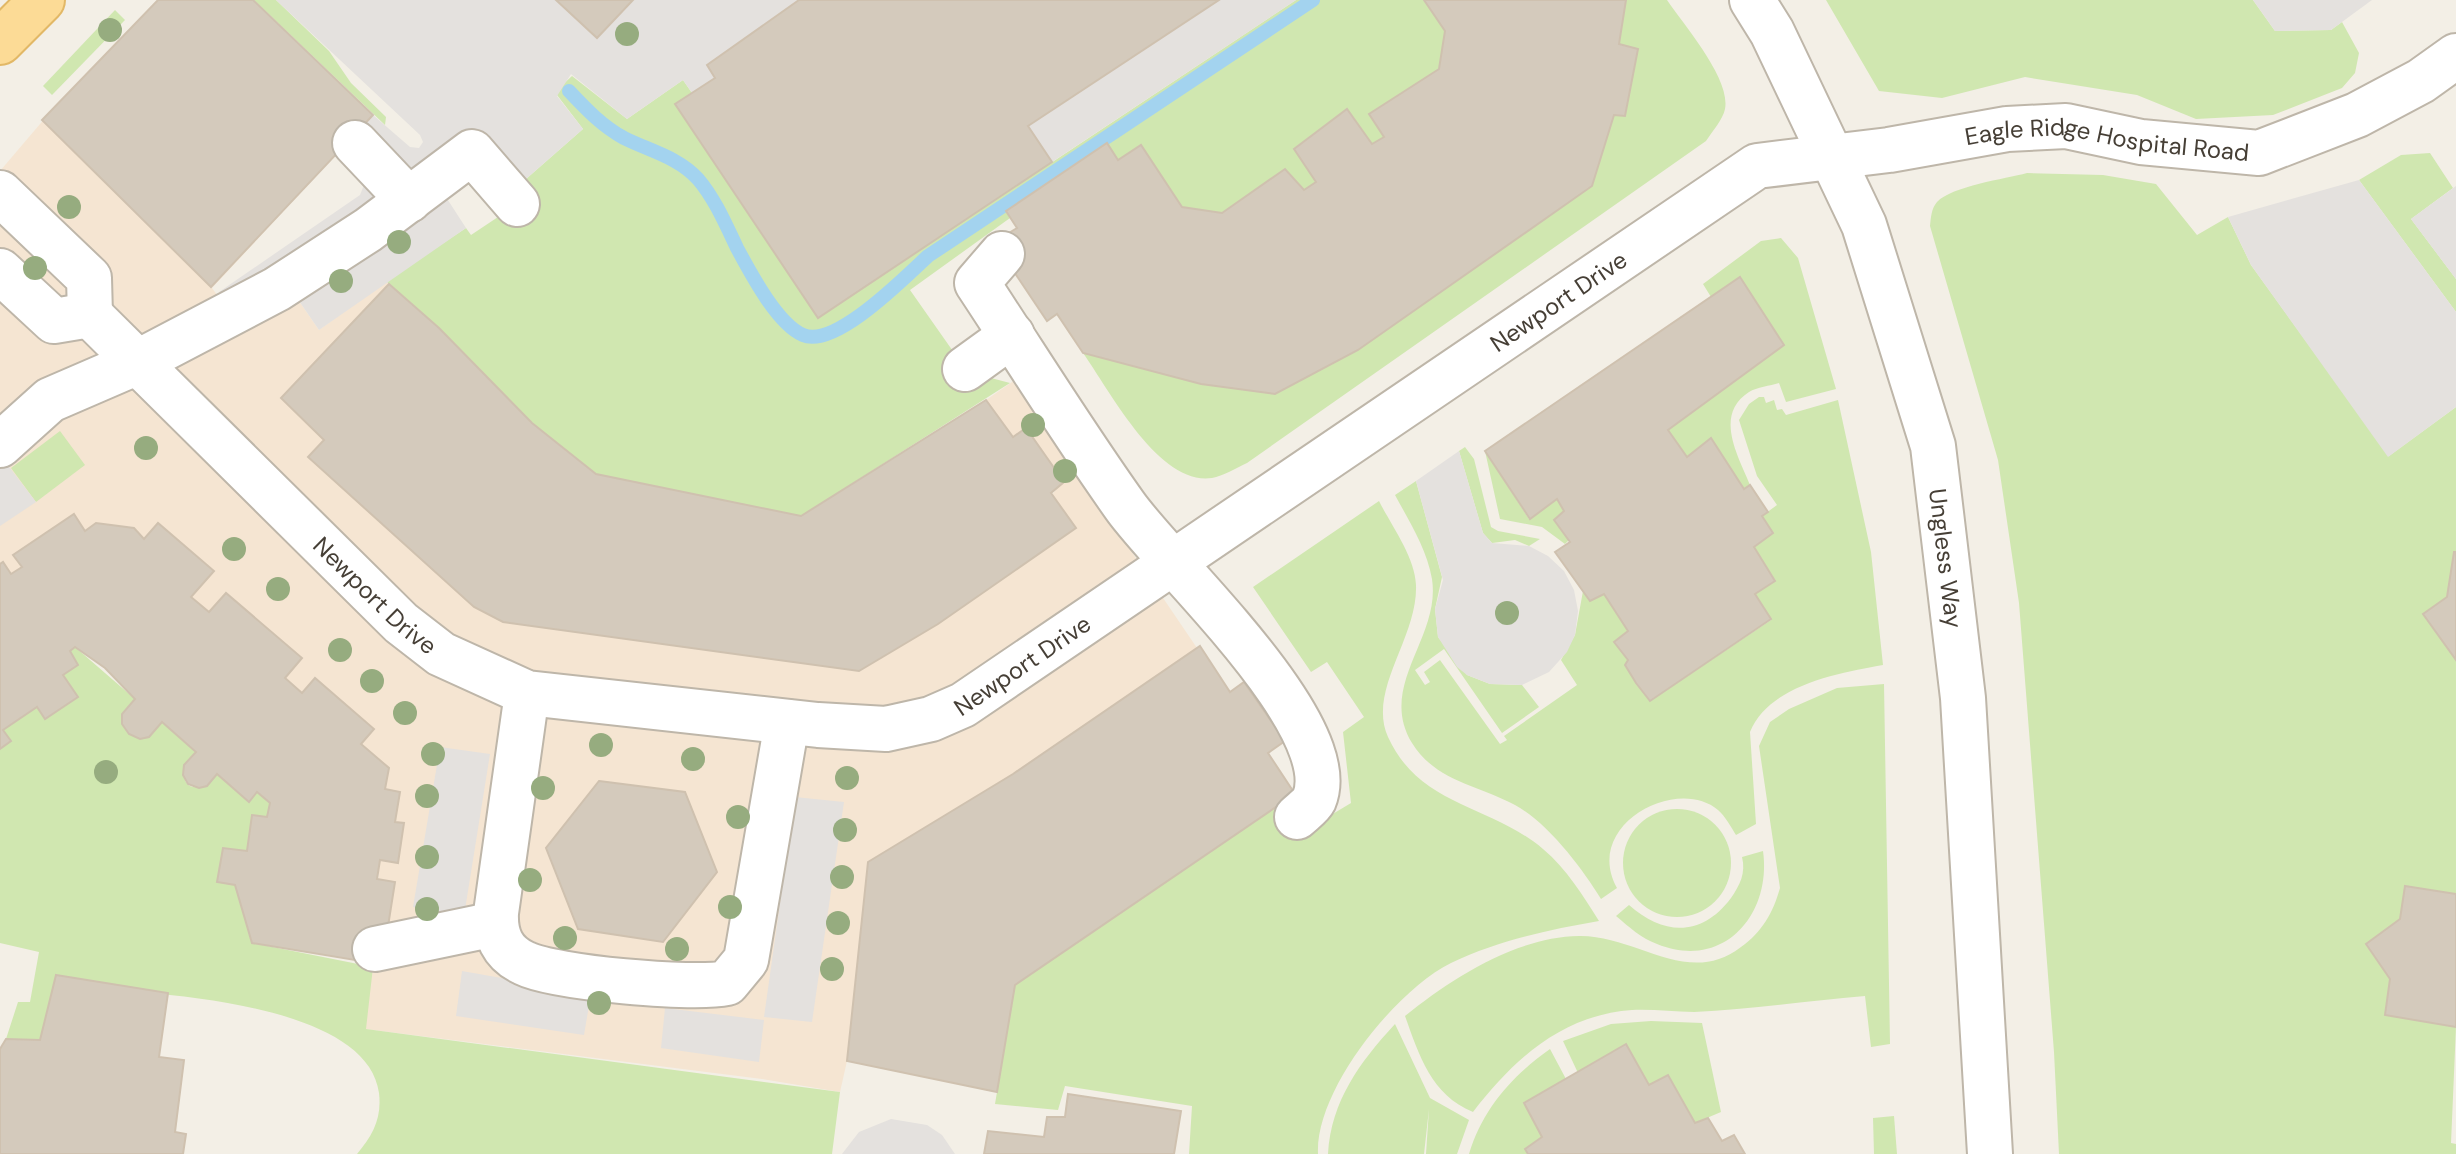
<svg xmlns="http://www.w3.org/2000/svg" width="2456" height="1154" font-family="'DM Sans',sans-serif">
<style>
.commercial{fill:#f5e5d2}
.green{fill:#d0e7b0}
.parking{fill:#e4e1de}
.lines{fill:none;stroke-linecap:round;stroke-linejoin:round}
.stream{stroke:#a3d3ef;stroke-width:14}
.building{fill:#d4cabc;stroke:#cfc1af;stroke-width:2}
.minor-casing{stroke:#beb6a9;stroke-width:48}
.major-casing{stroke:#e2b866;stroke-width:48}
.minor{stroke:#fff;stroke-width:44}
.major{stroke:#fcdb96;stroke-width:44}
.tree{fill:#96ac7f}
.labels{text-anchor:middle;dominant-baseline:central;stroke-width:6;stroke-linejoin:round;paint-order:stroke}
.street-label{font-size:24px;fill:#463f36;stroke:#fff}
</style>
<rect width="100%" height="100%" fill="#f3efe6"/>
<path class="commercial" d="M158,0H253L373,115L212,288L244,332L295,301H299L319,330L386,281L389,284L283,400L324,440L308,457L474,607L503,622L860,671L938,624L1063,482L1027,428L1013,437L986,400L1015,380L1197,648L1013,774L869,862L847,1061L840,1092L762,1079L365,1029L380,860L403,823L395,822L400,793L385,789L388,768L285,678L302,658L227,593L209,612L191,597L213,571L158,523L144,539L134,527L97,524L85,531L74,514L14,556L22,567L11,574L3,562L0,564V171L46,117Z"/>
<g class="green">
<path d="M254,0H276L329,51L351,83L386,117L385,125Z"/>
<path d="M1296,0H1424L1445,31L1439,69L1369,114L1384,137L1372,144L1347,109L1294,149L1316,182L1304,190L1285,169L1222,213L1182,207L1141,145L1118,160L1107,143L1007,211L1010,218L910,290L976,384L991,378L1010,383L801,516L596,474L532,423L386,281L466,228L471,235L534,193L526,179L583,129L557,95V90L572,76L627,119L683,80L692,93L676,105L818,318Z"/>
<path d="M1626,0H1667C1684,25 1731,79 1725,109C1723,119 1712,132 1706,141L1247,463C1236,468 1223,476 1212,478C1159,486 1110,391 1083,353L1592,186L1614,115H1625L1638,49L1619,44Z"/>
<path d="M1826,0H2253L2275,31L2331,30L2342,22L2359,53L2355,73L2342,88L2273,115L2196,119L2137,95L2025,77L1942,98L1879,91Z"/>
<path d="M115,10L125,20L52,95L43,86Z"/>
<path d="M2430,153L2453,188L2411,219L2456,279V312L2359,180L2401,155Z"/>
<path d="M2027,173L2103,175L2156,184L2197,235L2228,217L2251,265L2389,456L2456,407V552L2447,597L2423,614L2456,660V894L2406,886L2400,919L2366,945L2390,979L2385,1015L2456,1027L2451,1143L2456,1144V1154H2059L2054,1052L2019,603L1998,460L1930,226C1931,218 1931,209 1937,202C1952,186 2005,179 2027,173Z"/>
<path d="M1781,238L1798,258L1836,389L1786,402L1779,383C1770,386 1757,387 1749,392C1713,415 1739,457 1750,485L1744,489L1711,438L1687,457L1668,430L1784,345L1740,277L1711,297L1703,284L1761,241Z"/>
<path d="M1759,397H1764L1766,403L1774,400L1777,410L1782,409L1786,415L1838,400L1871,552L1883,665C1839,673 1769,685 1750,732L1756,824L1736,835C1731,827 1725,816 1718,810C1677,775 1582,825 1617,888L1601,899C1582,868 1548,823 1515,805C1480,786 1435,781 1412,743C1377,685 1441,638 1432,579C1427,549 1409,521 1395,495L1416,481L1442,577L1435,609L1438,637L1467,675L1490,684L1522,685L1539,707L1502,733L1444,649L1415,670L1425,685L1430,682L1424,672L1440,660L1500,744L1507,740L1504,736L1577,685L1561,660L1575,635L1583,591L1590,601L1604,594L1628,631L1617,641L1628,660L1625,666L1650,701L1771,620L1755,594L1775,580L1754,547L1773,533L1762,516L1777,505L1757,476L1739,420L1749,404Z"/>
<path d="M60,431L85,465L36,502L11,468Z"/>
<path d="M1465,447L1474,459L1491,527L1498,531L1540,539L1529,546L1515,540L1492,543L1483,533L1459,451Z"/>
<path d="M1485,451L1529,519L1557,499L1564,511L1554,520L1569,540L1565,544L1542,527L1500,519Z"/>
<path d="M1379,501C1391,525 1415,557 1416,585C1418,638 1367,690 1388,737C1420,807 1490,804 1543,849C1567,869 1583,896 1599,921C1548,930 1499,940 1451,963C1396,990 1315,1090 1318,1154H1189L1192,1106L1065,1086L1058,1110L995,1104L1015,985L1286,800L1306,830L1351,803L1343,732L1364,717L1327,662L1311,672L1253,587Z"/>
<path d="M75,647L135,699C121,716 116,729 140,739L162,722L196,752C170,780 192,802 217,774L248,801L257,792L270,803L267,817L252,815L247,851L223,848L217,882L235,885L253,943L373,967L366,1029L840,1092L832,1154H357C373,1135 382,1118 379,1093C366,996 128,991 54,987L40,1040L6,1039L18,1002H30L39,952L0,943V749L11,741L3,730L37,707L46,718L77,697L63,675L78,665L70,651Z"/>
<path d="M1884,684L1890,1044L1871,1047L1865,996C1808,1001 1751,1009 1694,1012C1673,1012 1653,1009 1632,1010C1562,1015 1514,1059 1473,1112C1431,1095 1419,1055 1405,1016C1452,978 1516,937 1579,936C1637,935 1688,988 1741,947C1762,932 1773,913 1780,888L1759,746L1770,722L1789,709L1837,688Z"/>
<circle cx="1677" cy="863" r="54"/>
<path d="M1763,851C1772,915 1723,971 1657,944C1641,938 1629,927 1616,916L1629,905C1664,936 1702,937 1731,898C1740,885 1746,873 1742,857Z"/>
<path d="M1651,1021L1702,1023L1721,1112L1695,1123L1668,1075L1649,1085L1626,1044L1578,1073L1563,1041L1611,1024Z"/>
<path d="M1395,1024L1430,1098L1469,1120L1457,1154H1426L1429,1109L1424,1154H1328C1331,1101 1360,1062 1395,1024Z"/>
<path d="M1550,1049L1566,1079L1524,1103L1542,1137L1528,1154H1469C1483,1108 1512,1076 1550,1049Z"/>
<path d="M1894,1116L1897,1154H1874L1873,1118Z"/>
</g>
<g class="parking">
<path d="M276,0H556L597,38L634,0H799L707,65L715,78L692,93L683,80L627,119L571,74L557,96L583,129L526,179L534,193L497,218L484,198L469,185H460L444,194L466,228L319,330L299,301L219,292L360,195L364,185L362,176L340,151L373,115L410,147L419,148L423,142L420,135Z"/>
<path d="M1219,0H1296L1052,162L1028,126Z"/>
<path d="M2253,0H2372L2331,30L2275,31Z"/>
<path d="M2359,180L2456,312V407L2388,457L2251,265L2228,217Z"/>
<path d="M2456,186V279L2411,219Z"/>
<path d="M1459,451L1483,533L1492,543L1529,546L1548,556L1564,571L1574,590L1578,611L1575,635L1567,652L1549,672L1522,685L1490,684L1467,675L1457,667L1438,637L1435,609L1443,580L1416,481Z"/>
<path d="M0,455L36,502L0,526Z"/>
<path d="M440,747L490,754L464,916L413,907Z"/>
<path d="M795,797L844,802L812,1022L764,1017Z"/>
<path d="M462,971L591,994L584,1035L456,1016Z"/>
<path d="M665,1008L764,1020L759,1062L661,1048Z"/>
<path d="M891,1119L927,1125L942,1135L955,1154H842L859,1132Z"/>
</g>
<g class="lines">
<path class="stream" d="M569,91C586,109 602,126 624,138C650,151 678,157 698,179C715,199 726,225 737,248C750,272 777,324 803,335C835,349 905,277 928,256L1313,0"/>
</g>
<g class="building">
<path d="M158,0H253L373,115L211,287L42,120Z"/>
<path d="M556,0H633L597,38Z"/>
<path d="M799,0H1219L1028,126L1052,162L818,318L675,104L715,78L707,65Z"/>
<path d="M1424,0H1626L1619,44L1638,49L1625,116L1614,115L1592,186L1358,350L1275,394L1201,384L1083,353L1057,314L1047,321L994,242L1017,228L1006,211L1107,143L1118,160L1141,145L1182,207L1222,213L1285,169L1304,190L1316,182L1294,149L1347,109L1372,144L1384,137L1369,114L1439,69L1445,31Z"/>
<path d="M1740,277L1784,345L1668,430L1687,457L1711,438L1744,489L1750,485L1768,512L1762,516L1773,533L1754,547L1775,581L1755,594L1771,619L1650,701L1636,683L1625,665L1628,660L1614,642L1628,631L1604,594L1590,601L1555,552L1570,542L1554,520L1564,511L1557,499L1530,519L1485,451Z"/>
<path d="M389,284L439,328L532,423L596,474L801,516L986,400L1013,437L1026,428L1064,482L1051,493L1076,528L938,624L859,671L503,622L474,607L308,457L324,440L281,398Z"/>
<path d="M74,514L85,531L96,523L134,528L144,539L158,523L214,571L191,597L209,612L226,593L302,658L285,678L302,693L315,678L374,729L361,744L389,768L385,789L400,792L395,822L404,823L398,863L380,860L377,879L395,882L386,939L373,963L252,943L235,885L217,882L223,848L247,851L252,815L267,817L270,803L257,792L249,802L217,774L207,786L199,788L188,784L183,775L184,765L196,752L162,722L149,737L140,739L129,734L122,724V714L135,699L105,668L75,647L70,651L78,665L63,675L78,697L45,719L37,707L3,730L11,741L0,749V564L3,562L11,574L22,567L13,555Z"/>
<path d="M2454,552H2456V660L2423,614L2447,597Z"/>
<path d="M1200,646L1230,692L1244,682L1285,741L1268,753L1295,794L1015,985L997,1092L847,1061L868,862L1013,774Z"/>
<path d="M599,781L685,792L717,872L663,942L578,929L546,848Z"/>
<path d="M2405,886L2456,894V1027L2385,1015L2390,979L2366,944L2400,919Z"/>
<path d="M56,975L168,993L159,1057L184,1060L175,1132L186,1134L183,1154H0V1049L6,1039L40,1040Z"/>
<path d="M1626,1044L1649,1085L1668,1075L1695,1123L1708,1118L1722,1141L1734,1135L1745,1154H1528L1525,1149L1542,1137L1524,1103Z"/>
<path d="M1068,1094L1181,1111L1174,1154H984L988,1131L1044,1137L1047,1117H1065Z"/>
</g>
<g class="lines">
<defs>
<g id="minor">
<path id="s1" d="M1752,0L1772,32L1864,225L1933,446L1963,698L1990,1154"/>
<path d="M355,143L409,200"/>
<path d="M0,193L89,278L90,315"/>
<path d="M1002,254L977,283C1026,357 1073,433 1125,506C1165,563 1345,726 1314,800C1311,806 1302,812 1297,817"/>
<path d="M0,271L54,321L90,315"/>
<path id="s2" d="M90,315L401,623L441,654L527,693L818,725L886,729L931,719L963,705L1757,166L1889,150L2007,129L2066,126L2141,142L2259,153L2357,115L2421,81L2456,56"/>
<path d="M965,369L1012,335"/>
<path d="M0,445L50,400L138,362L277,289L368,230L472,152L517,204"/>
<path d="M527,693L496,913C495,935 502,953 524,963C554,978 693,990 727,983L746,960L787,722"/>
<path d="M375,949L495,924"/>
</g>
<path id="major" d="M0,42L42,0"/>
</defs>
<use href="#minor" class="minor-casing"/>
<use href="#major" class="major-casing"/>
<use href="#minor" class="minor"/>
<use href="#major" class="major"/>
</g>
<g class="tree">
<circle cx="110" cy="30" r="12"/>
<circle cx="627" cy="34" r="12"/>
<circle cx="69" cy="207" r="12"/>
<circle cx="399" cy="242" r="12"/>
<circle cx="35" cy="268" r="12"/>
<circle cx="341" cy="281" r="12"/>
<circle cx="1033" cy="425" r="12"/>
<circle cx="146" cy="448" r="12"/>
<circle cx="1065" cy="471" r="12"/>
<circle cx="234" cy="549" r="12"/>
<circle cx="278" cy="589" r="12"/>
<circle cx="1507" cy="613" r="12"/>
<circle cx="340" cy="650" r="12"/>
<circle cx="372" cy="681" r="12"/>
<circle cx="405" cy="713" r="12"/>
<circle cx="601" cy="745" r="12"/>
<circle cx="433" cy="754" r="12"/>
<circle cx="693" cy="759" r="12"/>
<circle cx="106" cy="772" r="12"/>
<circle cx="847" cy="778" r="12"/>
<circle cx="543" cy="788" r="12"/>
<circle cx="427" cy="796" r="12"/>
<circle cx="738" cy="817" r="12"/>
<circle cx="845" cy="830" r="12"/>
<circle cx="427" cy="857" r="12"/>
<circle cx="842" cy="877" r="12"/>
<circle cx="530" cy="880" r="12"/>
<circle cx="730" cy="907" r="12"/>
<circle cx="427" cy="909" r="12"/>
<circle cx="838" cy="923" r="12"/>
<circle cx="565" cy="938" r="12"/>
<circle cx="677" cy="949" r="12"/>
<circle cx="832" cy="969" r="12"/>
<circle cx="599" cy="1003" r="12"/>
</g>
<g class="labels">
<g class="street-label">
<text stroke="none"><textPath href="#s2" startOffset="2338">Eagle Ridge Hospital Road</textPath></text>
<text stroke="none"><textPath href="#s2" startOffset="1744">Newport Drive</textPath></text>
<text stroke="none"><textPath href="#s1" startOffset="596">Ungless Way</textPath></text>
<text stroke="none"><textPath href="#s2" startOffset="400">Newport Drive</textPath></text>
<text stroke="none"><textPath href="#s2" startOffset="1096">Newport Drive</textPath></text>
</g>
</g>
</svg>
